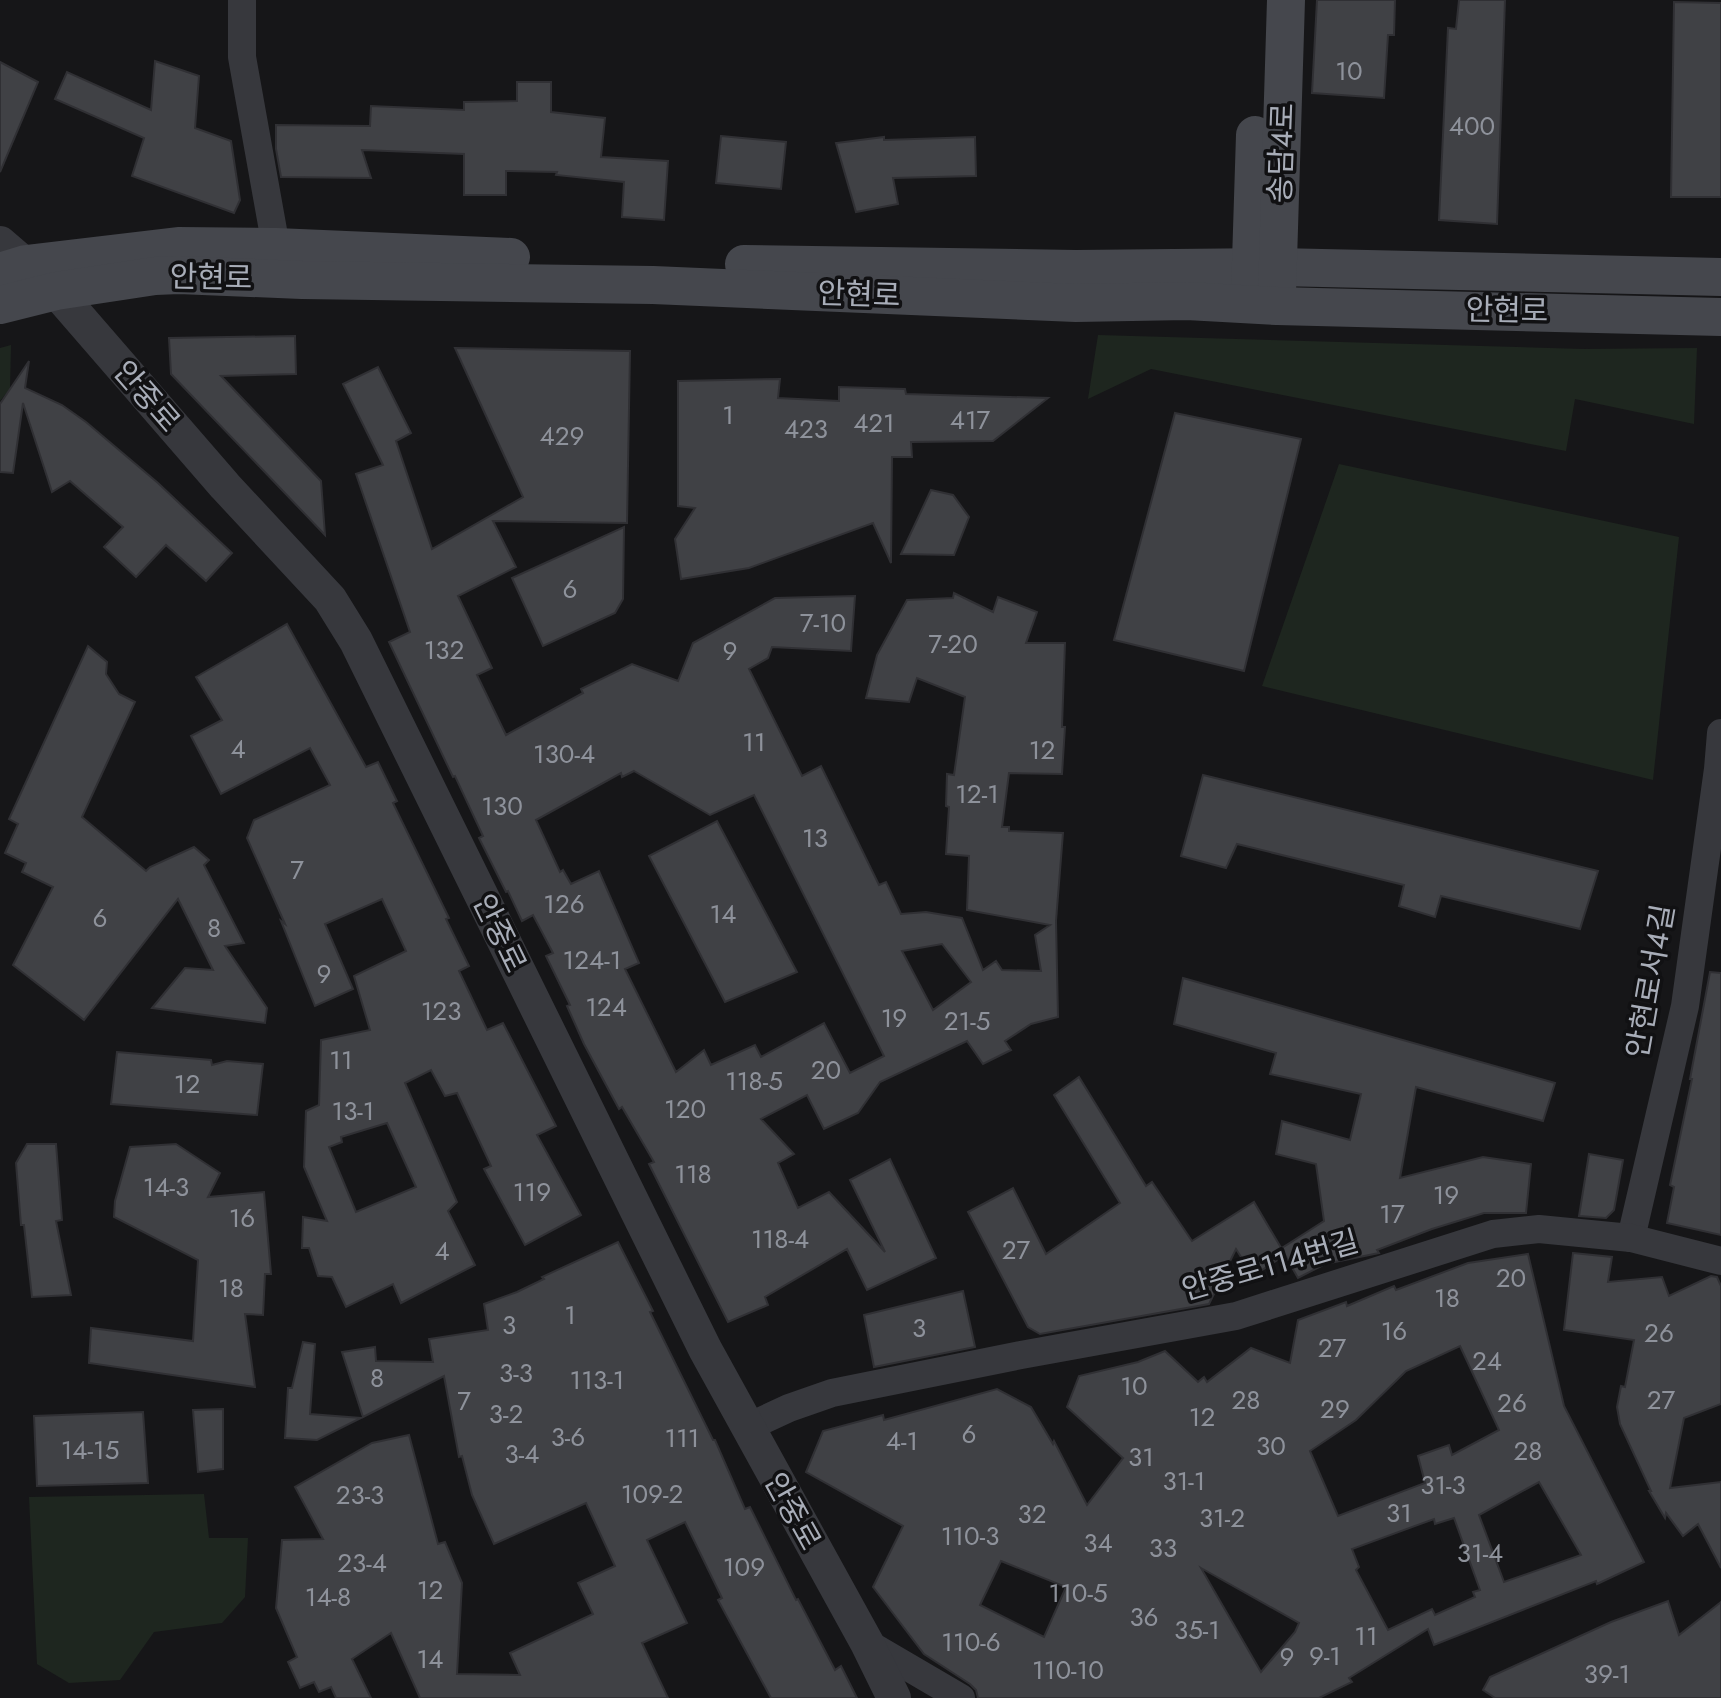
<svg xmlns="http://www.w3.org/2000/svg" width="1721" height="1698" font-family="Jost,'Noto Sans KR',sans-serif">
<style>
.green{fill:#1e261f}
.building{fill:#404145;stroke:#303034;stroke-width:2;fill-rule:evenodd}
.lines{fill:none;stroke-linecap:round;stroke-linejoin:round}
.minor{stroke:#37383d;stroke-width:28}
.tertiary{stroke:#37383d;stroke-width:34}
.secondary{stroke:#45474d;stroke-width:38}
.labels{text-anchor:middle;dominant-baseline:central;stroke-width:7;stroke-linejoin:round;paint-order:stroke}
.number-label{font-size:26px;fill:#8e929b}
.street-label{font-size:30px;fill:#a8adb8;stroke:#111113}
</style>
<rect width="100%" height="100%" fill="#161618"/>
<g class="green">
<path d="M1098,335L1583,349L1697,348L1694,424L1575,399L1566,451L1151,369L1088,399Z"/>
<path d="M11,345L10,389L0,401V348Z"/>
<path d="M1339,464L1679,537L1653,780L1262,686Z"/>
<path d="M204,1494L209,1538H248L245,1597L222,1623L154,1632L120,1680L69,1683L37,1664L29,1497Z"/>
</g>
<g class="building">
<path d="M1317,0H1395L1394,35H1388L1384,98L1312,93Z"/>
<path d="M1459,0H1505L1497,224L1439,220L1448,28L1456,29Z"/>
<path d="M1674,2L1721,3V197H1671Z"/>
<path d="M155,61L199,76L195,128L231,141L240,200L234,213L132,176L144,138L55,99L67,72L151,110Z"/>
<path d="M0,62L38,82L0,172Z"/>
<path d="M517,82H551V112L605,118L601,157L668,161L664,220L622,217L624,182L556,175L557,172L506,171V195H464V154L362,150L371,178L281,177L276,149V125L370,126L371,106L464,110V102L517,101Z"/>
<path d="M721,136L786,142L781,189L716,183Z"/>
<path d="M884,137V140L975,137L976,176L893,178L898,204L856,212L836,143Z"/>
<path d="M295,336L296,374L221,376L321,481L325,535L171,374L169,338Z"/>
<path d="M455,348L630,351L627,523L493,521L516,567L458,596L492,668L477,675L506,735L583,693L581,689L632,664L678,681L693,643L775,598L855,596L851,651L772,647L768,658L749,669L802,776L821,766L879,885L886,882L901,914L926,912L962,918L983,970L996,961L1002,970L1041,971L1035,935L1050,925L967,910L969,856L946,854L949,807L946,806L947,774L954,775L965,697L917,678L909,702L866,698L877,655L907,600L953,598L954,593L993,612L998,597L1037,612L1026,643H1065L1062,727H1065L1062,774L1009,773L1002,827H1009V831L1063,833L1056,921L1058,1017L1031,1024L1005,1041L1011,1050L983,1064L967,1041L880,1082L858,1113L824,1129L807,1095L761,1119L794,1154L778,1163L798,1208L829,1192L885,1252L850,1180L890,1159L936,1258L867,1290L847,1249L765,1297L768,1305L728,1322L649,1164L654,1162L622,1107L619,1109L584,1044L567,1006L570,1005L546,956L553,953L533,915L522,921L508,891L506,892L479,838L483,836L455,776L453,777L389,642L410,632L356,474L383,465L343,384L378,367L411,433L396,441L432,549L523,497ZM634,771L710,815L754,795L884,1056L850,1073L824,1023L761,1057L755,1045L711,1065L704,1050L676,1072L625,969L639,963L599,871L571,884L563,870L560,872L536,820L621,773L622,777ZM942,944L971,982L933,1010L902,951Z"/>
<path d="M29,361L25,388L62,405L86,422L158,483L232,553L206,581L166,545L136,577L104,547L123,527L70,481L52,492L23,403L13,473L0,472V404Z"/>
<path d="M780,379L778,398L839,401V387L905,389L906,394L1048,398L993,441L911,442L912,457H892L891,563L873,523L749,568L681,579L675,539L695,508L678,506V381Z"/>
<path d="M1175,413L1301,439L1244,671L1114,640Z"/>
<path d="M931,490L953,495L969,517L954,555L901,554Z"/>
<path d="M624,527L623,599L615,613L543,646L512,578Z"/>
<path d="M287,624L366,767L378,762L397,801L393,803L449,918L446,919L469,966L459,971L487,1030L503,1023L556,1126L537,1135L581,1215L525,1245L484,1169L491,1166L457,1093L445,1096L431,1070L405,1083L457,1202L448,1211L475,1265L401,1303L393,1284L346,1307L332,1277L318,1276L309,1248H302L303,1217L327,1221L304,1167L306,1111L319,1105L321,1040L370,1030L354,976L406,951L382,899L325,924L353,989L315,1006L281,921L285,924L247,838L254,820L330,785L310,748L221,794L191,736L222,720L196,677ZM387,1123L416,1187L356,1212L329,1147L342,1142L341,1137Z"/>
<path d="M88,646L107,662L106,674L119,694L135,702L82,817L146,871L150,867L194,847L209,860L204,865L244,943L225,946L267,1008L265,1023L152,1008L185,968L213,970L178,899L84,1020L13,965L53,887L22,872L26,863L5,853L18,824L9,819Z"/>
<path d="M1203,775L1598,871L1580,929L1441,896L1435,917L1399,906L1404,885L1237,844L1226,868L1181,856Z"/>
<path d="M717,821L797,972L725,1002L649,856Z"/>
<path d="M1710,972L1721,973V1235L1667,1223L1674,1187L1670,1185L1692,1079H1690Z"/>
<path d="M1183,978L1555,1083L1543,1121L1416,1087L1400,1178L1483,1157L1531,1164L1526,1213H1484L1432,1229L1377,1250L1379,1253L1325,1264L1298,1278L1285,1255L1253,1276L1236,1249L1209,1304L1040,1334L1028,1327L968,1212L1013,1188L1046,1254L1120,1203L1054,1095L1079,1077L1146,1186L1152,1182L1192,1241L1254,1202L1283,1251L1282,1248L1324,1221L1316,1164L1276,1154L1282,1121L1350,1140L1361,1094L1270,1074L1276,1053L1174,1024Z"/>
<path d="M117,1052L211,1060L212,1065L227,1061L263,1064L257,1115L111,1104Z"/>
<path d="M27,1144H56L62,1220L56,1221L71,1295L32,1297L24,1225H21L16,1163Z"/>
<path d="M176,1144L220,1173L208,1197L264,1192L271,1274H265L263,1315L245,1314L255,1387L89,1363L91,1328L193,1341L198,1260L114,1217L115,1201L130,1147Z"/>
<path d="M1589,1154L1623,1160L1614,1210L1606,1218L1579,1216Z"/>
<path d="M618,1242L653,1311L650,1312L713,1440H715L745,1509L750,1507L796,1600L798,1599L835,1670L841,1666L857,1698H771L718,1600L722,1598L685,1522L647,1540L687,1623L642,1643L668,1698H420L391,1633L352,1659L371,1698H336L331,1687L319,1692L314,1682L300,1688L288,1662L297,1657L276,1608L282,1540L323,1539L295,1487L372,1443L409,1435L438,1544L445,1542L462,1583L457,1674L520,1675L510,1653L593,1614L578,1583L615,1566L586,1503L494,1544L472,1495L462,1456L459,1457L444,1376L363,1417L342,1352L375,1347L376,1361L433,1362L429,1339L488,1330L484,1304L517,1292L544,1279L542,1277Z"/>
<path d="M1573,1253L1612,1257L1608,1282L1662,1277L1669,1296L1711,1276L1717,1277L1721,1286V1404L1684,1418L1670,1488L1721,1482V1568L1698,1524L1683,1536L1666,1513L1665,1518L1649,1491H1651L1620,1424L1617,1407L1621,1386L1625,1387L1634,1340L1564,1330Z"/>
<path d="M1528,1254L1564,1406L1644,1562L1597,1584L1596,1581L1434,1645L1428,1629L1349,1678L1352,1682L1319,1698H978L976,1690L970,1684L924,1654L873,1587L903,1526L806,1472L823,1431L883,1415L884,1420L997,1389L1031,1407L1053,1444L1054,1441L1087,1505L1123,1458L1067,1407L1079,1376L1138,1362L1165,1351L1198,1382L1204,1377L1207,1382L1251,1348L1290,1363L1298,1320L1346,1302L1347,1306L1394,1286L1396,1290L1468,1263ZM1460,1346L1499,1430L1452,1455L1449,1445L1418,1456L1425,1483L1338,1516L1310,1451L1356,1420L1406,1371ZM1539,1482L1581,1555L1504,1582L1479,1515ZM1454,1518L1480,1590L1473,1592L1475,1597L1435,1615L1432,1609L1388,1630L1356,1570L1359,1567L1352,1549L1434,1519L1435,1524ZM1001,1561L1066,1587L1044,1637L980,1605ZM1201,1568L1299,1623L1295,1632L1261,1672Z"/>
<path d="M963,1291L975,1347L874,1367L864,1315Z"/>
<path d="M303,1342L315,1344L310,1414L361,1418L317,1440L285,1438L288,1388H292Z"/>
<path d="M223,1409V1469L198,1472L193,1410Z"/>
<path d="M143,1412L148,1483L37,1486L34,1416Z"/>
<path d="M1668,1601L1679,1635L1721,1602V1698H1495L1483,1690L1490,1677L1611,1622Z"/>
</g>
<g class="lines">
<g class="minor">
<path d="M242,0V57L276,247"/>
<path d="M1631,1238L1685,1006L1718,769L1721,733"/>
<path d="M746,1428L789,1408L832,1393L1021,1355L1236,1316L1493,1234L1539,1229L1631,1238L1721,1261"/>
<path d="M867,1643L961,1698"/>
</g>
<path class="tertiary" d="M0,243L56,291L225,486L330,599L356,641L705,1349L867,1643L894,1698"/>
<g class="secondary">
<path d="M744,264L1076,269L1277,267L1721,277"/>
<path d="M0,272L26,264L178,246L276,247L511,257"/>
<path d="M1250,293L1255,135"/>
<path d="M1277,293L1286,0"/>
<path d="M0,305L56,291L155,276L179,275L302,280L653,285L1076,303L1187,301L1277,306L1721,317"/>
</g>
</g>
<g class="labels">
<g class="number-label">
<text x="1349" y="71">10</text>
<text x="1472" y="126">400</text>
<text x="728" y="415">1</text>
<text x="970" y="420">417</text>
<text x="874" y="423">421</text>
<text x="806" y="429">423</text>
<text x="562" y="436">429</text>
<text x="570" y="589">6</text>
<text x="823" y="623">7-10</text>
<text x="953" y="644">7-20</text>
<text x="444" y="650">132</text>
<text x="730" y="651">9</text>
<text x="754" y="742">11</text>
<text x="238" y="749">4</text>
<text x="1042" y="750">12</text>
<text x="564" y="754">130-4</text>
<text x="977" y="794">12-1</text>
<text x="502" y="806">130</text>
<text x="815" y="838">13</text>
<text x="297" y="870">7</text>
<text x="564" y="904">126</text>
<text x="723" y="914">14</text>
<text x="100" y="918">6</text>
<text x="214" y="928">8</text>
<text x="592" y="960">124-1</text>
<text x="324" y="974">9</text>
<text x="606" y="1007">124</text>
<text x="441" y="1011">123</text>
<text x="894" y="1018">19</text>
<text x="967" y="1021">21-5</text>
<text x="341" y="1060">11</text>
<text x="826" y="1070">20</text>
<text x="754" y="1081">118-5</text>
<text x="187" y="1084">12</text>
<text x="685" y="1109">120</text>
<text x="353" y="1111">13-1</text>
<text x="693" y="1174">118</text>
<text x="166" y="1187">14-3</text>
<text x="532" y="1192">119</text>
<text x="1446" y="1195">19</text>
<text x="1392" y="1214">17</text>
<text x="242" y="1218">16</text>
<text x="780" y="1239">118-4</text>
<text x="1016" y="1250">27</text>
<text x="442" y="1251">4</text>
<text x="1511" y="1278">20</text>
<text x="231" y="1288">18</text>
<text x="1447" y="1298">18</text>
<text x="570" y="1315">1</text>
<text x="509" y="1325">3</text>
<text x="919" y="1328">3</text>
<text x="1394" y="1331">16</text>
<text x="1659" y="1333">26</text>
<text x="1332" y="1348">27</text>
<text x="1487" y="1361">24</text>
<text x="516" y="1373">3-3</text>
<text x="377" y="1378">8</text>
<text x="597" y="1380">113-1</text>
<text x="1134" y="1386">10</text>
<text x="1246" y="1400">28</text>
<text x="1661" y="1400">27</text>
<text x="464" y="1401">7</text>
<text x="1512" y="1403">26</text>
<text x="1335" y="1409">29</text>
<text x="506" y="1414">3-2</text>
<text x="1202" y="1417">12</text>
<text x="969" y="1434">6</text>
<text x="568" y="1437">3-6</text>
<text x="682" y="1438">111</text>
<text x="902" y="1441">4-1</text>
<text x="1271" y="1446">30</text>
<text x="90" y="1450">14-15</text>
<text x="1528" y="1451">28</text>
<text x="522" y="1454">3-4</text>
<text x="1141" y="1457">31</text>
<text x="1184" y="1481">31-1</text>
<text x="1443" y="1485">31-3</text>
<text x="652" y="1494">109-2</text>
<text x="360" y="1495">23-3</text>
<text x="1399" y="1513">31</text>
<text x="1032" y="1514">32</text>
<text x="1222" y="1518">31-2</text>
<text x="970" y="1536">110-3</text>
<text x="1098" y="1543">34</text>
<text x="1163" y="1548">33</text>
<text x="1480" y="1553">31-4</text>
<text x="362" y="1563">23-4</text>
<text x="744" y="1567">109</text>
<text x="430" y="1590">12</text>
<text x="1078" y="1593">110-5</text>
<text x="328" y="1597">14-8</text>
<text x="1144" y="1617">36</text>
<text x="1197" y="1630">35-1</text>
<text x="1366" y="1636">11</text>
<text x="971" y="1642">110-6</text>
<text x="1325" y="1656">9-1</text>
<text x="1287" y="1657">9</text>
<text x="430" y="1659">14</text>
<text x="1068" y="1670">110-10</text>
<text x="1607" y="1674">39-1</text>
</g>
<g class="street-label">
<text transform="translate(1281 153) rotate(-88)">송담4로</text>
<text transform="translate(211 277) rotate(1)">안현로</text>
<text transform="translate(859 294) rotate(2)">안현로</text>
<text transform="translate(1507 310) rotate(1)">안현로</text>
<text transform="translate(147 396) rotate(49)">안중로</text>
<text transform="translate(500 933) rotate(64)">안중로</text>
<text transform="translate(1650 981) rotate(-80)">안현로서4길</text>
<text transform="translate(1270 1265) rotate(-16)">안중로114번길</text>
<text transform="translate(793 1511) rotate(61)">안중로</text>
</g>
</g>
</svg>
